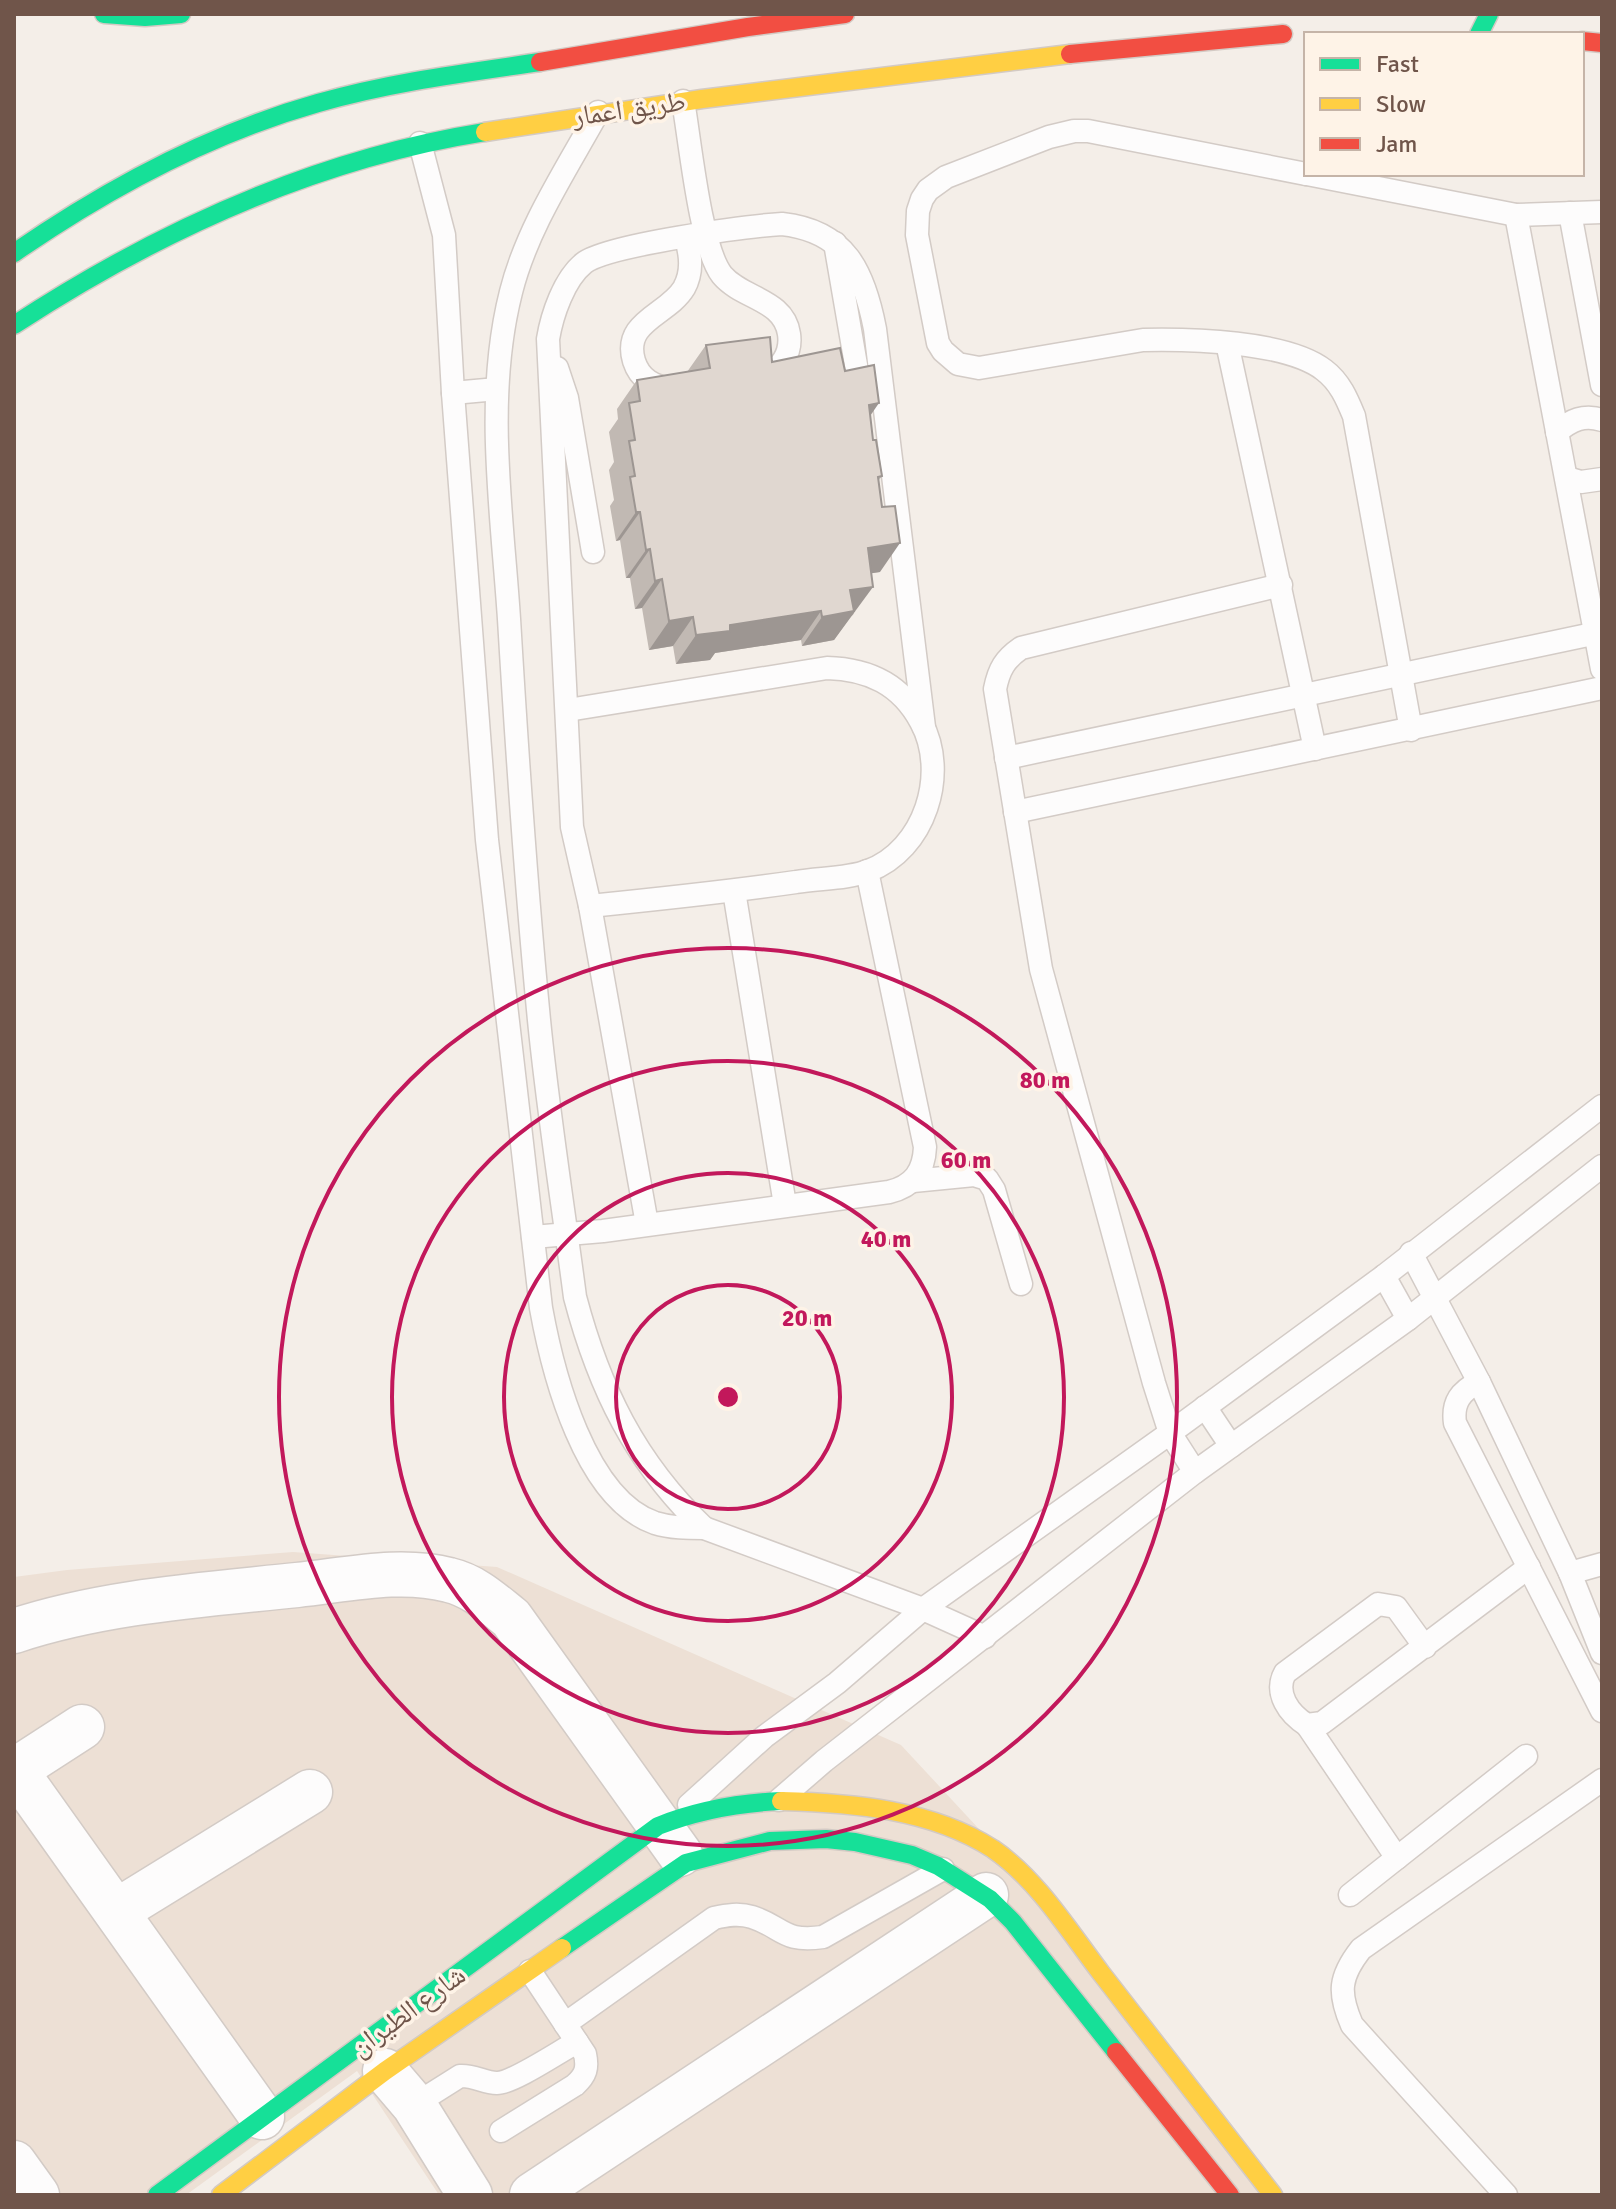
<svg xmlns="http://www.w3.org/2000/svg" width="1616" height="2209" font-family="Signika,'Noto Naskh Arabic',sans-serif">
<style>
.residential{fill:#ede0d5}
.lines{fill:none;stroke-linecap:round;stroke-linejoin:round}
.lane-casing{stroke:#d3cbc6;stroke-width:25}
.street-casing{stroke:#d3cbc6;stroke-width:47}
.fast-casing{stroke:#d3cac4;stroke-width:21}
.slow-casing{stroke:#d3cac4;stroke-width:21}
.jam-casing{stroke:#d3cac4;stroke-width:21}
.lane{stroke:#fdfcfc;stroke-width:22}
.street{stroke:#fdfcfc;stroke-width:44}
.fast{stroke:#16e098;stroke-width:18}
.slow{stroke:#ffcf43;stroke-width:18}
.jam{stroke:#f24e42;stroke-width:18}
.wall{fill:#c1b9b3}
.shaded-wall{fill:#9d9692}
.building{fill:#e0d7d0;stroke:#9d9692;stroke-width:2}
.ring{fill:none;stroke:#c2185b;stroke-width:4}
.labels{text-anchor:middle;dominant-baseline:central;stroke-width:7;stroke-linejoin:round;paint-order:stroke}
.street-label{font-size:28px;fill:#70554a;stroke:#fef3e7}
.centre{fill:#c2185b;stroke:#fef3e7;stroke-width:4}
.ring-label{font-size:24px;text-anchor:middle;font-weight:bold;fill:#c2185b;stroke:#fef3e7;stroke-width:7;stroke-linejoin:round;paint-order:stroke}
</style>
<rect width="100%" height="100%" fill="#f4eee8"/>
<path class="residential" d="M293,1552L497,1567L901,1745L1110,1970L1284,2195H439L357,2071L186,2195H14V1577L67,1570Z"/>
<g class="lines">
<defs>
<g id="lane">
<path d="M683,101C690,140 700,247 722,275C742,299 784,299 789,334C792,354 780,369 763,378"/>
<path d="M598,112C566,170 527,228 511,292C484,398 502,512 509,619C517,753 526,886 539,1020C548,1112 563,1205 575,1297C599,1388 635,1462 704,1528"/>
<path d="M420,143L444,235L453,393L487,840L541,1308C553,1374 585,1499 655,1523C671,1528 687,1528 704,1528L923,1609L985,1637"/>
<path d="M1306,174L1088,131H1074L1049,137L946,177L928,190L922,199L918,211L917,235L938,343L943,351L958,364L979,368L1143,340C1189,339 1287,341 1324,370C1340,382 1347,399 1354,416L1411,730"/>
<path d="M1307,174L1516,215L1602,212"/>
<path d="M1570,213L1602,385"/>
<path d="M1516,215L1602,669"/>
<path d="M835,243L860,388"/>
<path d="M1227,343L1315,749"/>
<path d="M557,368L567,398L593,552"/>
<path d="M672,390C654,386 640,380 634,361C622,321 668,315 684,288C693,272 691,255 686,239"/>
<path d="M453,393L497,389"/>
<path d="M1557,432C1571,420 1584,414 1602,420"/>
<path d="M1567,478L1581,482L1602,479"/>
<path d="M568,710L827,668C868,669 901,684 921,722C949,773 925,850 868,871C847,879 818,878 796,882C727,892 659,899 590,906"/>
<path d="M1006,758L1602,632"/>
<path d="M1015,812L1602,688"/>
<path d="M734,891L785,1205"/>
<path d="M913,1181L974,1175L987,1179L994,1190L1021,1284"/>
<path d="M647,1224L590,906L572,827L548,339C552,315 564,279 584,263C607,245 748,226 782,224C846,231 864,272 875,329L924,727"/>
<path d="M533,1237L603,1231L889,1192C914,1186 924,1171 925,1147L867,871"/>
<path d="M1411,1253L1479,1382L1570,1573L1602,1653"/>
<path d="M1384,1276L1408,1319"/>
<path d="M1479,1382C1461,1391 1452,1402 1455,1423L1602,1711"/>
<path d="M1205,1407L1231,1446"/>
<path d="M1195,1472L1170,1433L1154,1383L1041,969L995,689C999,669 1005,659 1021,648L1281,585"/>
<path d="M1570,1573L1602,1564"/>
<path d="M1425,1647L1396,1607L1378,1604L1285,1673C1274,1693 1289,1714 1307,1725L1322,1723L1529,1567"/>
<path d="M1307,1725L1397,1858"/>
<path d="M779,1800L824,1761L1195,1472L1408,1319L1602,1166"/>
<path d="M689,1805L764,1737L837,1683L923,1609L1170,1433L1384,1276L1602,1106"/>
<path d="M1350,1895L1526,1756"/>
<path d="M565,2024L714,1918C727,1915 739,1913 752,1917C783,1927 783,1943 823,1937L943,1869"/>
<path d="M414,2105L460,2076C474,2075 484,2083 497,2083C513,2083 560,2051 577,2042"/>
<path d="M501,2131L575,2085C586,2075 588,2068 585,2054L530,1971"/>
<path d="M1506,2195L1352,2025C1338,1993 1339,1977 1361,1949L1602,1780"/>
</g>
<g id="street">
<path d="M14,1631C105,1601 203,1595 297,1585C346,1580 400,1567 449,1580C474,1586 491,1602 511,1618L680,1854"/>
<path d="M15,1770L262,2117"/>
<path d="M14,1771L82,1727"/>
<path d="M117,1911L310,1792"/>
<path d="M385,2071L414,2105L470,2195"/>
<path d="M14,2163L37,2195"/>
<path d="M532,2195L986,1895"/>
</g>
<g id="fast">
<path d="M104,14L145,17L181,14"/>
<path d="M1479,34L1489,14"/>
<path d="M14,253C108,188 208,134 318,103C391,82 465,73 540,62"/>
<path d="M14,325C158,231 314,159 485,132"/>
<path d="M562,1948L686,1863L770,1841L826,1839L855,1842L912,1855L938,1866L990,1899L1013,1922L1116,2052"/>
<path d="M157,2195L658,1826C698,1810 738,1803 781,1801"/>
</g>
<g id="slow">
<path d="M485,132L702,99L1070,54"/>
<path d="M781,1801C852,1803 931,1809 993,1849C1037,1879 1069,1931 1101,1973C1158,2047 1216,2121 1273,2195"/>
<path d="M221,2195L385,2071L562,1948"/>
</g>
<g id="jam">
<path d="M1582,41L1602,43"/>
<path d="M1070,54L1283,34"/>
<path d="M540,62L748,27L845,14"/>
<path d="M1116,2052L1230,2195"/>
</g>
</defs>
<use href="#lane" class="lane-casing"/>
<use href="#street" class="street-casing"/>
<use href="#fast" class="fast-casing"/>
<use href="#slow" class="slow-casing"/>
<use href="#jam" class="jam-casing"/>
<use href="#lane" class="lane"/>
<use href="#street" class="street"/>
<use href="#fast" class="fast"/>
<use href="#slow" class="slow"/>
<use href="#jam" class="jam"/>
</g>
<path class="wall" d="M706,345L772,362L845,371L870,416L873,440L882,476L878,481L880,572L871,573L853,615L851,616L834,640L802,646L801,640L715,653L710,660L676,664L673,646L649,650L642,608L635,609L630,578H626L620,540L616,541L610,506L614,500L609,470L614,462L609,432L618,419L617,409L637,380L687,372Z"/>
<g class="shaded-wall">
<path d="M879,403L859,432L869,405Z"/>
<path d="M636,512H640L620,540L616,541Z"/>
<path d="M900,543L880,572L847,577L868,548Z"/>
<path d="M650,549L630,578H626L646,550Z"/>
<path d="M662,579L642,608L635,609L655,581Z"/>
<path d="M873,587L834,640L802,646L822,617L850,590Z"/>
<path d="M821,611L801,640L715,653L710,660L676,664L696,635L730,625Z"/>
<path d="M693,617L673,646L649,650L669,621Z"/>
</g>
<path class="building" d="M770,337L772,362L840,348L845,371L874,365L879,403L869,405L873,440H876L882,476L878,477L882,507L895,506L900,543L868,548L873,587L850,590L854,611L822,617L821,611L730,625V631L696,635L693,617L669,621L662,579L655,581L650,549L646,550L640,512H636L630,477L635,476L629,441L635,440L629,403L640,401L637,380L710,368L706,345Z"/>
<g class="ring">
<circle cx="728" cy="1397" r="112"/>
<circle cx="728" cy="1397" r="224"/>
<circle cx="728" cy="1397" r="336"/>
<circle cx="728" cy="1397" r="449"/>
</g>
<g class="labels">
<g class="street-label">
<text transform="translate(629 109) rotate(-8)">طريق اعمار</text>
<text transform="translate(408 2011) rotate(-36)">شارع الطيران</text>
</g>
</g>
<circle cx="728" cy="1397" r="12" class="centre"/>
<g class="ring-label">
<text x="1045" y="1088">80 m</text>
<text x="966" y="1168">60 m</text>
<text x="886" y="1247">40 m</text>
<text x="807" y="1326">20 m</text>
</g>
<rect width="1616" height="2209" fill="none" stroke="#70554a" stroke-width="32"/>
<rect x="1304" y="32" width="280" height="144" fill="#fef3e7" stroke="#c5b4a8" stroke-width="2"/>
<rect x="1320" y="58" width="40" height="12" fill="#16e098" stroke="#c5b4a8" stroke-width="2"/>
<text x="1376" y="72" font-size="24" fill="#70554a">Fast</text>
<rect x="1320" y="98" width="40" height="12" fill="#ffcf43" stroke="#c5b4a8" stroke-width="2"/>
<text x="1376" y="112" font-size="24" fill="#70554a">Slow</text>
<rect x="1320" y="138" width="40" height="12" fill="#f24e42" stroke="#c5b4a8" stroke-width="2"/>
<text x="1376" y="152" font-size="24" fill="#70554a">Jam</text>
</svg>
